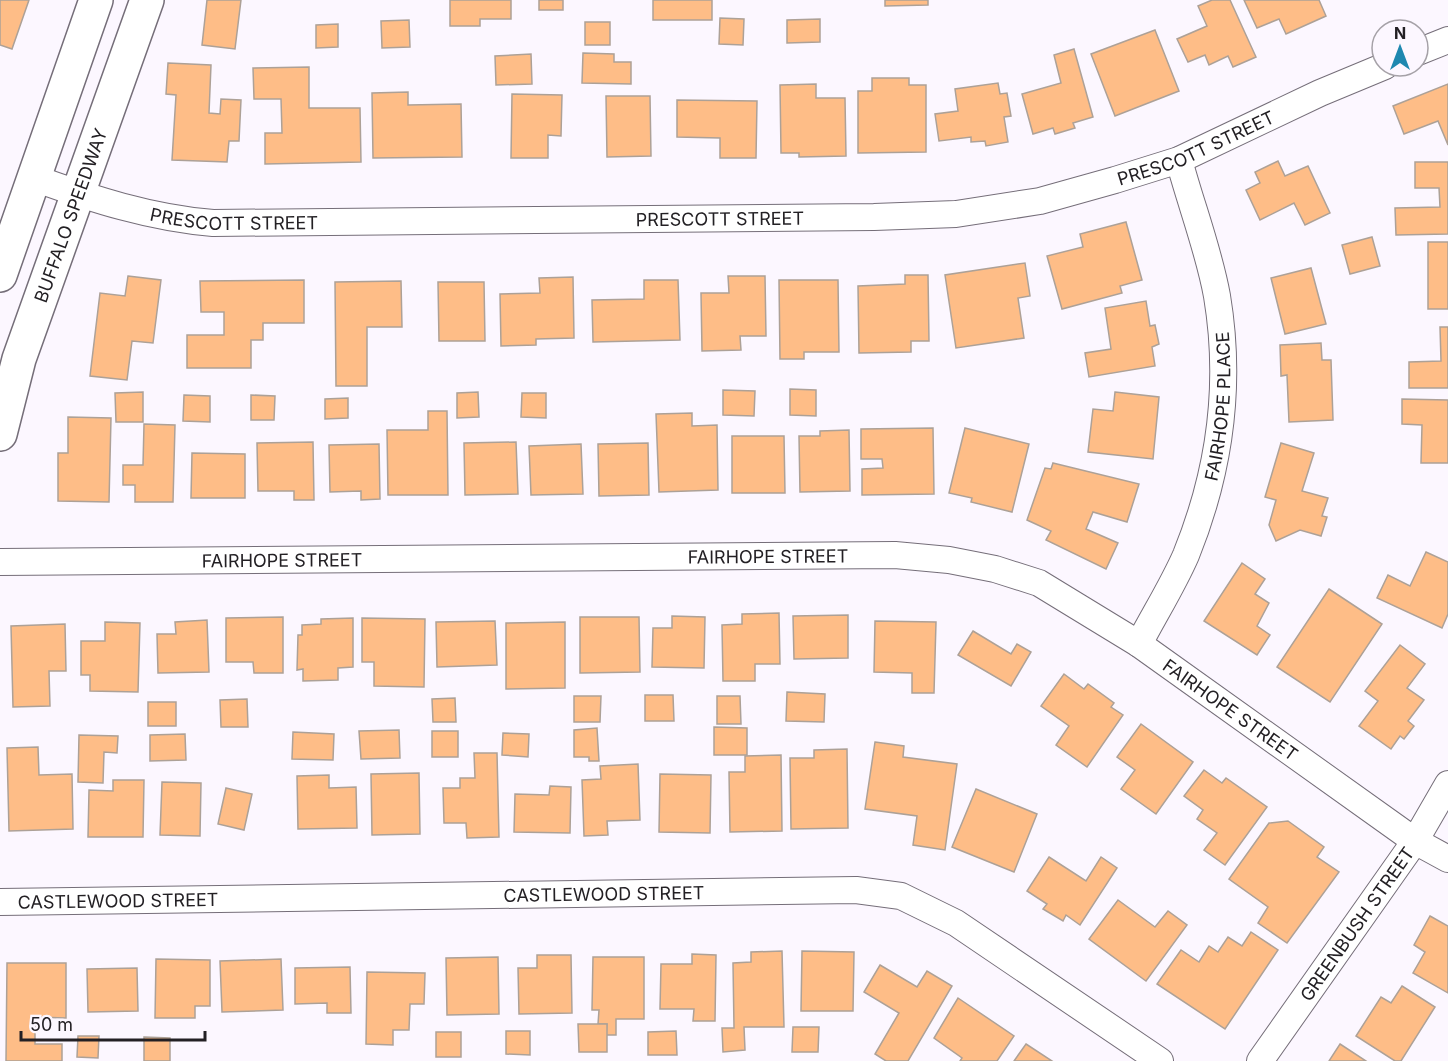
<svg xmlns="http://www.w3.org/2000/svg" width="1448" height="1061" font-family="Inter,sans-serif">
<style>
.building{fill:#febd87;stroke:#ada197;stroke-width:1.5}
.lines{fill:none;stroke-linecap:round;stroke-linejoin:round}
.minor-casing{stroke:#756e79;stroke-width:28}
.secondary-casing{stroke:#756e79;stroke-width:36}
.minor{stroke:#fff;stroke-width:26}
.secondary{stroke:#fff;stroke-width:33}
.labels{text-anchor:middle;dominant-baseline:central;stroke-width:4.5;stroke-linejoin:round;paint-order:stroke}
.street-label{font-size:18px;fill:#232024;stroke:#fcf7ff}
</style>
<rect width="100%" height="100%" fill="#fcf7ff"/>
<g class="building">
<path d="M0,0H29L12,49L0,45Z"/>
<path d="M207,0H241L235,49L202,45Z"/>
<path d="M450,0H511V19H480V26H450Z"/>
<rect x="539" y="0" width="24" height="10"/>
<rect x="653" y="0" width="59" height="20"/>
<path d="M885,0H928V5L885,6Z"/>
<path d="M1212,0H1230L1256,57L1233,67L1228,56L1209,65L1205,55L1188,62L1177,39L1207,26L1198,6Z"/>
<path d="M1244,0H1319L1326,16L1286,34L1279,19L1257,28Z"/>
<path d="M720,18L744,19L743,45L719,44Z"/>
<path d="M820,19V42L787,43V20Z"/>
<path d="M409,20L410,47L382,48L381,21Z"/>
<rect x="585" y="22" width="25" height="23"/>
<path d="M338,24V47L316,48V25Z"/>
<path d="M1155,30L1179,91L1115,116L1091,54Z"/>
<path d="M1074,49L1093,117L1073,123L1075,128L1055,134L1053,128L1033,134L1022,94L1061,83L1054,55Z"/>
<path d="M583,53L614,54V62H631V84L582,83Z"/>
<path d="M531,54L532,84L496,85L495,56Z"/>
<path d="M168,63L211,65L209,113L220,114L221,99L241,100L239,141H229L227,162L172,160L176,95L166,94Z"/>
<path d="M309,67V108H360L361,162L265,164V133H282L281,99H254L253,68Z"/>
<path d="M872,78H909V85H926V152L858,153V91H872Z"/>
<path d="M998,83L1000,94L1007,93L1011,116L1004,117L1008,142L986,146L985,141L971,142V137L939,141L935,114L958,111L955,89Z"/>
<path d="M816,84V98H845L846,156L799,157V153H781L780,85Z"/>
<path d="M1448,84V145L1438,121L1404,134L1393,106Z"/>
<path d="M408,92V105L461,104L462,157L373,158L372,93Z"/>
<path d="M512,94L562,95L561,136L548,135V158H511Z"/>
<path d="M606,96H650L651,156L607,157Z"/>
<path d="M677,100L757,101L756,158H720V138L677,137Z"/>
<path d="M1278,161L1285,176L1308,166L1330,213L1305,225L1294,203L1260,220L1246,190L1260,183L1255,172Z"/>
<path d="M1415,162H1448V234L1396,235L1395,208L1440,207L1439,188H1415Z"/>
<path d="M1126,222L1142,280L1120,286L1122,293L1062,309L1047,256L1083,247L1080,234Z"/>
<path d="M1372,237L1380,266L1350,274L1342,245Z"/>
<rect x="1428" y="242" width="20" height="67"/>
<path d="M1025,263L1030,296L1018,298L1024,338L956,348L945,275Z"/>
<path d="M1311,268L1326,324L1285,334L1271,278Z"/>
<path d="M905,275H928L929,341H911V352L859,353L858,286L905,284Z"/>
<path d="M128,276L161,280L153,343L132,341L127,380L90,376L100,293L125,296Z"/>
<path d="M728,276H765L766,336H740L741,350L702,351L701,293H729Z"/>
<path d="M573,277L574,338L536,339V345L501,346L500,294L540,293L539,278Z"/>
<path d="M304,280V323H263V340H251V368H187V335H224V312H201L200,281Z"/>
<path d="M644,280H678L680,340L593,342L592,300L644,299Z"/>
<path d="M779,280H838L839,352H804V359H780Z"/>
<path d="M401,281L402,327H367V386H336L335,282Z"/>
<path d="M438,282H484L485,341H439Z"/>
<path d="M1146,301L1150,326L1155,325L1159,344L1152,347L1155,366L1089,377L1085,353L1111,349L1105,308Z"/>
<path d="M1440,327H1448V388H1409V362L1441,361Z"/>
<path d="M1321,343L1322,360H1331L1333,420L1289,422L1287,375L1281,376L1280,345Z"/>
<path d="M790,389L816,390V416L790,415Z"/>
<path d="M723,390L755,391L754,416L723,415Z"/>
<path d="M143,392V422H116L115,393Z"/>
<path d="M478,392L479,417L457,418V393Z"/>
<path d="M1115,392L1159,397L1153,459L1088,452L1093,409L1113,411Z"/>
<path d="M522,393H546V418L521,417Z"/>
<path d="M184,395L210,396V422L183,421Z"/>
<path d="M251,395L275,396L274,420H251Z"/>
<path d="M348,398V418L325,419V399Z"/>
<path d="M1402,399L1448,400V463H1421L1422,425L1402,424Z"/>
<path d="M428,411H447L448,495H388L387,430H428Z"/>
<path d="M692,413V426L717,425L718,490L659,492L656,414Z"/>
<path d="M68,417L111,418L109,502L58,501V453H68Z"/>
<path d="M144,424L175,425L173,502H135V485H123V465H143Z"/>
<path d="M933,428L934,494L862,495V469L883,468L882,459H861V429Z"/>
<path d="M965,428L1029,444L1012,512L971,502L972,498L949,493Z"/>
<path d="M849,430L850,491L800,492L799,436H820V431Z"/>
<path d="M732,436H784L785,493H732Z"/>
<path d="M313,442L314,500H294V491H258L257,443Z"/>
<path d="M516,442L518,494L465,495L464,443Z"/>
<path d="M648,443L649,495L599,496L598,444Z"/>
<path d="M1281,443L1314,453L1302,491L1328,498L1322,516L1327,517L1321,536L1300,530L1276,541L1269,525L1276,500L1265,497Z"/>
<path d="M379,444L380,499L361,500V491L330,492L329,445Z"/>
<path d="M581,444L583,494L531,495L529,446Z"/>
<path d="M192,453L245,454V498H191Z"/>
<path d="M1053,463L1139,484L1127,522L1093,512L1086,529L1118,543L1106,569L1046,540L1051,531L1027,520L1045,468L1051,469Z"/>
<path d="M1426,552L1448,562V614L1442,628L1377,598L1388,575L1410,586Z"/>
<path d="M1242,563L1265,579L1255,594L1269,603L1257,626L1270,635L1257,655L1204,621Z"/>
<path d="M1329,589L1382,624L1330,702L1277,667Z"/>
<path d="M779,613L780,664H755V681H723L722,625L742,624V614Z"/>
<path d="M848,615V658L794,659L793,616Z"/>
<path d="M672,616L705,617L704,668L652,667L653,628H672Z"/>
<path d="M283,617V673H254L253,662H226V618Z"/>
<path d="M580,617H639L640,672L580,673Z"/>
<path d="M353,618V667L338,668V680L303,681V669L297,670L298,635H302V625L321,624V619Z"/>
<path d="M362,618L425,619L424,687L374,686V662H362Z"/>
<path d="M207,620L209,672L158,673L157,634H176L175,622Z"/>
<path d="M495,621L497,665L437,667L436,622Z"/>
<path d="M875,621L936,622L934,693H912V673L874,672Z"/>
<path d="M105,622L140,623L138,692L90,691V675H81V641H105Z"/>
<path d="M565,622V688L506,689V623Z"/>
<path d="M65,624L66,671H49L50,706L13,707L11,626Z"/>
<path d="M973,631L1011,654L1017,644L1031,652L1011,686L958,655Z"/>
<path d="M1400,645L1425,664L1407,688L1424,700L1408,721L1414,726L1404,739L1400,736L1391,749L1359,726L1378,701L1365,691Z"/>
<path d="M1064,674L1084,689L1088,684L1114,703L1111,707L1123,715L1087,767L1056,745L1069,726L1041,706Z"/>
<path d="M787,692L825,694L824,722L786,721Z"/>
<path d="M645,695H673L674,721H645Z"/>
<path d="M574,696H601L600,722H574Z"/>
<path d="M717,696H740L741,724H717Z"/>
<path d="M455,698L456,722H433L432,699Z"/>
<path d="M247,699L248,727H221L220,700Z"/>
<rect x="148" y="702" width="28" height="24"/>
<path d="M1141,724L1193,762L1156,814L1121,789L1135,770L1117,757Z"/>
<path d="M714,727L747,728V755H714Z"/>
<path d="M597,728L599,761H589V757H574V730Z"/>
<path d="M399,730L400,758L361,759L359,731Z"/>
<rect x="432" y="731" width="26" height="26"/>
<path d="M293,732L334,734L333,760L292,759Z"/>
<path d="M503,733L529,734L528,757L502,755Z"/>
<path d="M185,734L186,760L150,761V735Z"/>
<path d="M79,735L118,736L117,753L104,752L103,783L78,782Z"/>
<path d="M875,742L904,746L903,757L957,764L945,850L913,845L917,816L865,809Z"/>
<path d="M38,747L39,775L72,774L73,829L9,831L7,748Z"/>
<path d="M847,749L848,828L791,829L790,758H814V750Z"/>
<path d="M474,753H497L499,837L467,838L466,823H444L443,788H460V778H475Z"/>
<path d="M781,755L782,831L730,832L729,772H745V756Z"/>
<path d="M638,764L640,820L607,821L608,835L584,836L582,780L601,779L600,766Z"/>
<path d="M1204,770L1222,783L1226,778L1267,807L1225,865L1204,850L1217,833L1197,819L1203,810L1184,796Z"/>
<path d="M419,773L420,834L372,835L371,774Z"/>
<path d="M660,774L711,775L710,833L659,832Z"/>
<path d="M329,775V788L356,787L357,828L298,829L297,776Z"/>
<path d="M113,780H144L143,837H88L89,790L113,791Z"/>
<path d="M162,782L201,783L200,836L160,835Z"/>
<path d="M550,786L571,787L570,833L514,832L515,794L549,795Z"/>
<path d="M226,788L252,794L244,830L218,824Z"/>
<path d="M976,789L1037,814L1014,872L952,847Z"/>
<path d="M1288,821L1324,847L1317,857L1339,872L1287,943L1258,923L1268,907L1229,879L1269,823Z"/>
<path d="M1049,857L1086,881L1101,857L1117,868L1080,925L1066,915L1063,921L1043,909L1047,904L1027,891Z"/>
<path d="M1118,900L1155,927L1168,911L1187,925L1146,981L1089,939Z"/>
<path d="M1430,916L1448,926V993L1413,973L1425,952L1414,945Z"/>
<path d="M1251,932L1278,950L1225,1029L1157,984L1181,950L1199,962L1209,946L1218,952L1228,937L1242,946Z"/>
<path d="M782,951L784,1027H744L745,1050L723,1052L722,1028H734L733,963L751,962V952Z"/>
<path d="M802,951L854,952L853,1011H801Z"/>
<path d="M692,954L716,955L715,1021H693L694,1009H660L661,964H692Z"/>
<path d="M537,955H571L572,1013L519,1014L518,968H537Z"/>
<path d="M498,957L499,1014L447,1015L446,958Z"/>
<path d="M593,957H644V1019H616V1035H606L607,1024H598L599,1010H592Z"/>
<path d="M156,959L210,960V1006H195V1018H155Z"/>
<path d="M281,959L283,1010L222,1012L220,961Z"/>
<path d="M7,963H66V1018L35,1017V1044H62V1061H6Z"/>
<path d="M880,965L917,987L927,971L952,986L908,1061H886L875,1054L899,1013L864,992Z"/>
<path d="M350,967L351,1013H327V1003L295,1004V968Z"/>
<path d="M137,968L138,1011L88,1012L87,969Z"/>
<path d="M367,972L425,973L424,1004H410L409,1030H393V1045L366,1044Z"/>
<path d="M1402,986L1435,1007L1401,1061H1395L1356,1036L1381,997L1391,1003Z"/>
<path d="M958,998L1014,1036L997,1061H960L962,1058L934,1038Z"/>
<path d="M578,1024H607V1052H579Z"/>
<path d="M793,1027H819L818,1052H792Z"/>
<path d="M506,1031H530V1055L506,1054Z"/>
<path d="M676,1031L677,1055H648V1032Z"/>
<rect x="436" y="1032" width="25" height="25"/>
<path d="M78,1036H99L98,1058L77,1057Z"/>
<path d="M144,1037L170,1038V1061H144Z"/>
<path d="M1026,1044L1052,1061H1014Z"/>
<path d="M1340,1044L1366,1061H1329Z"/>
</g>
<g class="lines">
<defs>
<g id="minor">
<path d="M1418,52L1448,40"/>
<path id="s1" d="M34,178C92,199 151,218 213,223L874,217L956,214L1040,201L1115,180L1179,160L1320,93L1385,66"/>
<path id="s2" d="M0,562L895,555L949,560L995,569L1039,583L1139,644L1415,841L1448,859"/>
<path id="s3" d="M1139,644C1154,615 1173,585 1186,555C1220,471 1232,386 1217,296C1209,251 1191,205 1179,160"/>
<path id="s4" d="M0,902L856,890L901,896L956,923L1160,1061"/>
<path id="s5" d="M1260,1061L1415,841L1448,784"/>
</g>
<g id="secondary">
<path d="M0,275L96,0"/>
<path id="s6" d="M0,434L19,359L147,0"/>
</g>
</defs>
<use href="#minor" class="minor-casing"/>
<use href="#secondary" class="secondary-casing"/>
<use href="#minor" class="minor"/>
<use href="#secondary" class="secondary"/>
</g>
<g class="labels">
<g class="street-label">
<text stroke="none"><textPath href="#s1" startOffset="1178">PRESCOTT STREET</textPath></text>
<text stroke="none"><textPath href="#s6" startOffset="230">BUFFALO SPEEDWAY</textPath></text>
<text stroke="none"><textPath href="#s1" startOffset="206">PRESCOTT STREET</textPath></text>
<text stroke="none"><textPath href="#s1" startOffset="692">PRESCOTT STREET</textPath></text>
<text stroke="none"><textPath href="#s3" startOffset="254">FAIRHOPE PLACE</textPath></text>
<text stroke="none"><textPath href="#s2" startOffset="768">FAIRHOPE STREET</textPath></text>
<text stroke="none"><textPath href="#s2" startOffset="282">FAIRHOPE STREET</textPath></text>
<text stroke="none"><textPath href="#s2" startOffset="1272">FAIRHOPE STREET</textPath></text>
<text stroke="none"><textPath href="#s4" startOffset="604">CASTLEWOOD STREET</textPath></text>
<text stroke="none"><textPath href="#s4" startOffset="118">CASTLEWOOD STREET</textPath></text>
<text stroke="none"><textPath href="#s5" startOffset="168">GREENBUSH STREET</textPath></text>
</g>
</g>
<g transform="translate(1400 48)"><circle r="28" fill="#fcf7ff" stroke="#a5a1a7" stroke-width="1.5"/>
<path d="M0-4.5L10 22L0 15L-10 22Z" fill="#1e88b0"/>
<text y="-9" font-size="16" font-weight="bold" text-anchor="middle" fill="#232024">N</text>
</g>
<path d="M21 1031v9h184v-9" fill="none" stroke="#232024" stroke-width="3"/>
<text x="30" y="1031" font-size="18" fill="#232024" stroke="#fcf7ff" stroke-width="4.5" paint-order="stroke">50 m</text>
</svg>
